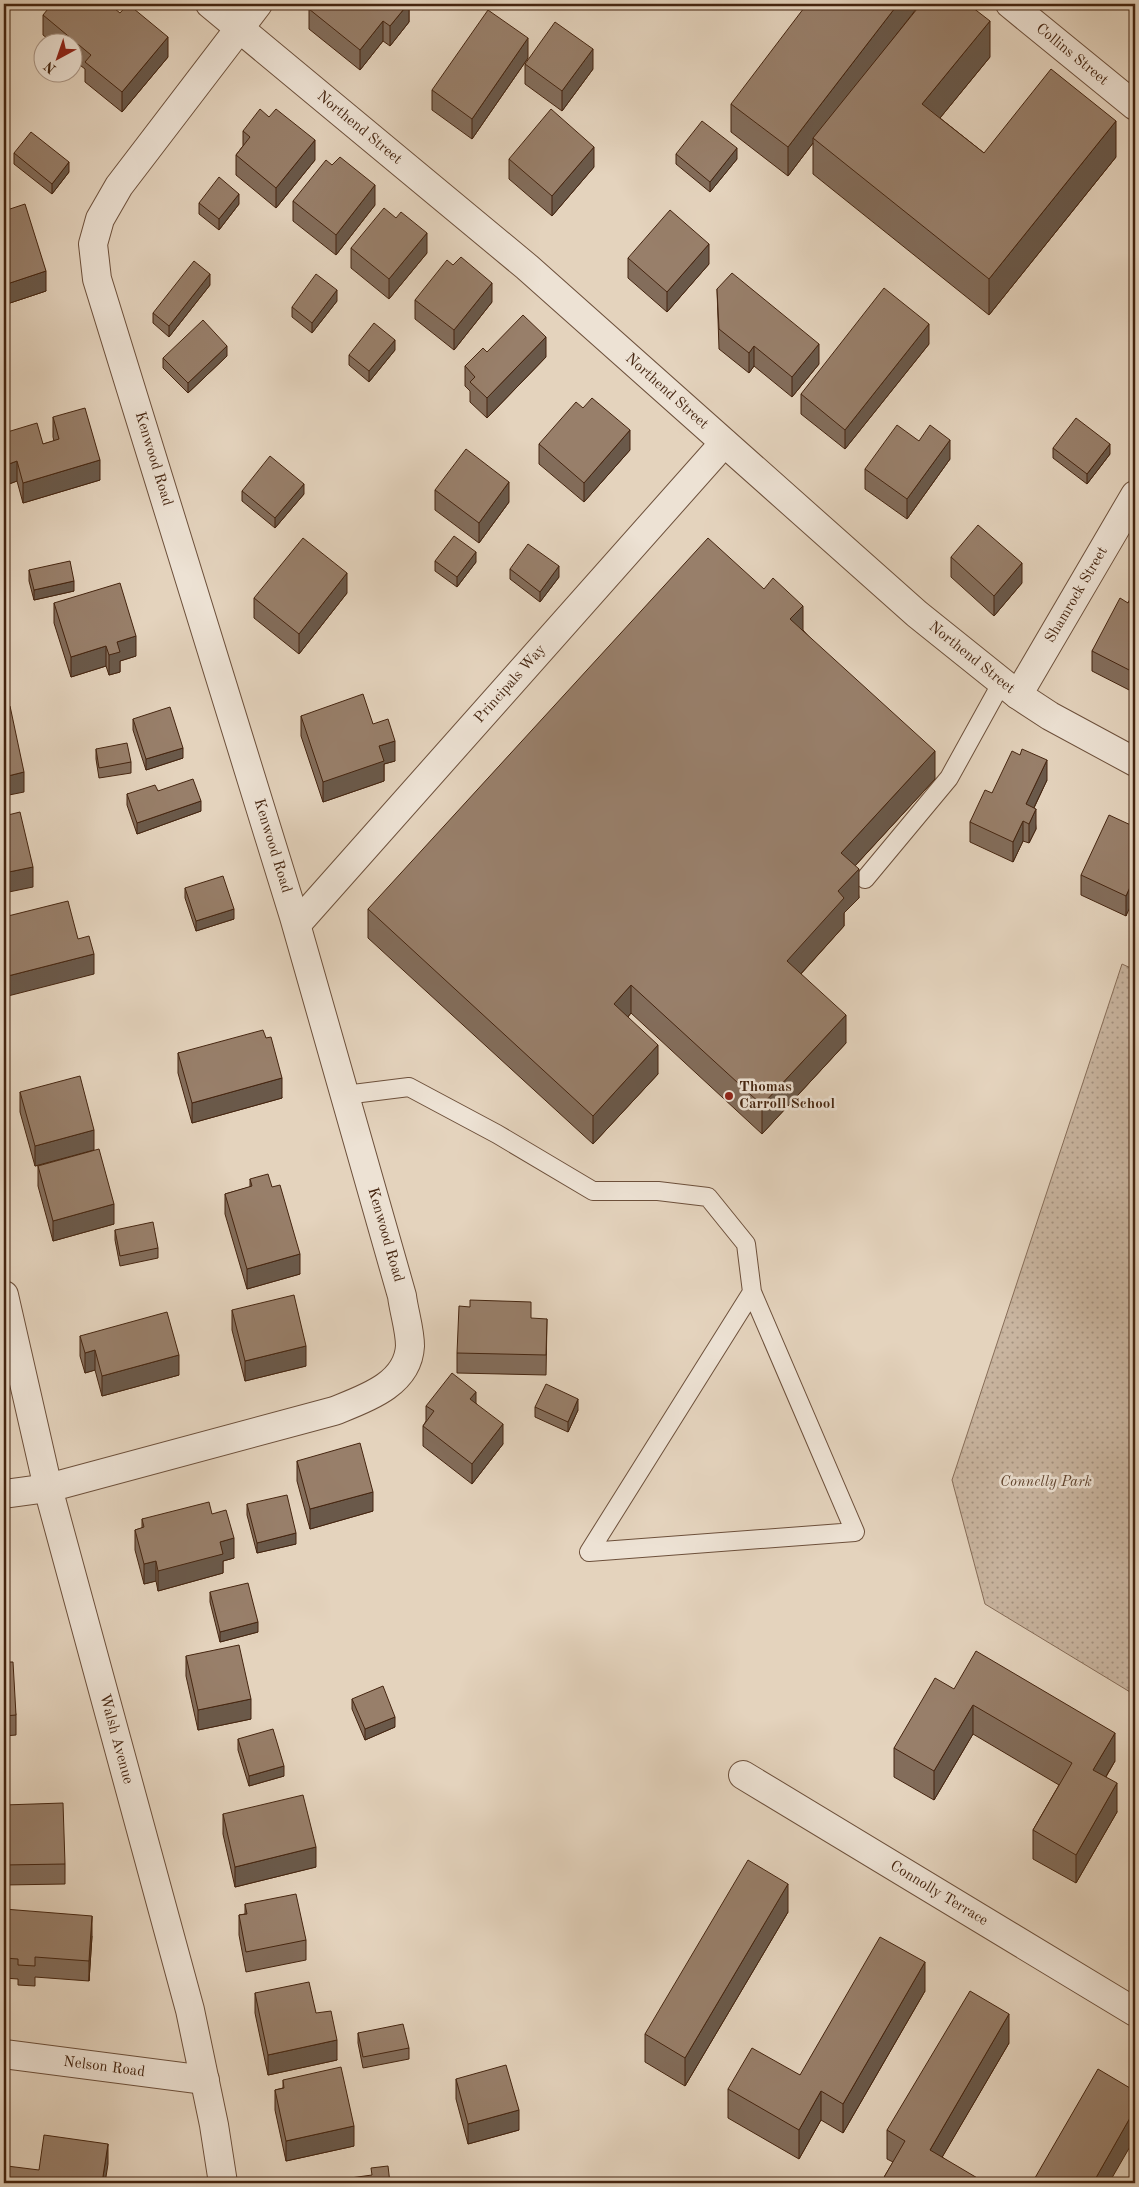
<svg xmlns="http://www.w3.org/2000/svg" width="1139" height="2187" font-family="'Old Standard TT',serif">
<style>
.park{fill:url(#park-dots);stroke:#876d58}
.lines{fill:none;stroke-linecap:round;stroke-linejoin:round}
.service-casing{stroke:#6d503b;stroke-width:20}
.minor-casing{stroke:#6d503b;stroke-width:30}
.service{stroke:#ede2d4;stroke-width:18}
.minor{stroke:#ede2d4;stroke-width:28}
.wall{fill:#836d5b;stroke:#452510}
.shaded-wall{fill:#6a594a;stroke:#452510}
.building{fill:#987f6a;stroke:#452510}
.poi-dot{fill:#8f2418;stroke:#ede2d4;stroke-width:2}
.labels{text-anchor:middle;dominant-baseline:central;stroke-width:5;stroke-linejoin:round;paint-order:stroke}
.street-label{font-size:15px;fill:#452510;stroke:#ede2d4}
.poi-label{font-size:15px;font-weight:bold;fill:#452510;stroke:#ede2d4;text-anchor:start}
.park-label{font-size:15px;font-style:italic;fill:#5f422d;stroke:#ede2d4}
</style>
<defs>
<pattern id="park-dots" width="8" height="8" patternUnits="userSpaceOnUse" patternTransform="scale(1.25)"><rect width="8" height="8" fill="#c9b5a0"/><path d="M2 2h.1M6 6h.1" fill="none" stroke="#a59381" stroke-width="1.8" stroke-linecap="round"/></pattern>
</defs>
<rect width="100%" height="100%" fill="#e4d3bd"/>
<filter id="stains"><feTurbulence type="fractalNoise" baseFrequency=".004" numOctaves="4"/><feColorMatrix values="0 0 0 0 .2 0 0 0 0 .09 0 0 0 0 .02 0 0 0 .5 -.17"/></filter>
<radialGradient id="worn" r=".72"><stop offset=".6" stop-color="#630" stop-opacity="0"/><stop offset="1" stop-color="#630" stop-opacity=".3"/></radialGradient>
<path class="park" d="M1122,964L1135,970V1695L985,1604L952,1480Z"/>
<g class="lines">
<defs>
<g id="service">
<path d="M865,879L949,778L1002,682"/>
<path d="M345,1095L409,1087L497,1134L593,1191H658L708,1197L746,1244L752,1292L589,1552L855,1532L752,1292"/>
</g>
<g id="minor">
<path id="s1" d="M210,4L527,267L917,614L1018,695L1050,716L1135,762"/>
<path id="s2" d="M1010,4L1135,106"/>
<path id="s3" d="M1018,695L1135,495"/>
<path id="s4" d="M297,924L724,443"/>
<path id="s5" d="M4,1295L48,1488L190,2010L214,2125L223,2183"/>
<path d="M4,1494L48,1488L334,1411C364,1399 408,1385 410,1346C410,1330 404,1312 402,1296L294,917L97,279L93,244L100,219L119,186L258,4"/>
<path id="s6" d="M743,1775L1135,2012"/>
<path id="s7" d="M4,2054L205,2080"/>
</g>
</defs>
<use href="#service" class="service-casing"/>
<use href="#minor" class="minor-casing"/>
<use href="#service" class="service"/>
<use href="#minor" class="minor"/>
</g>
<g class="wall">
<path d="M409,4V22L390,46L383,41L360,70L309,29V9Z"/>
<path d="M43,15L168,57L122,112L85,82V69L72,59V42H52L43,35Z"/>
<path d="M903,26L990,57L940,118L984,153L1116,157L989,315L813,174V143L788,176L731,132V104Z"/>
<path d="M528,58L472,139L432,110V90Z"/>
<path d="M525,64L593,69L562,111L525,84Z"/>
<path d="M243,131L315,160L276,208L236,175V155L243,146Z"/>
<path d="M14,153L69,172L52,194L14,164Z"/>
<path d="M676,154L737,159L710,192L676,164Z"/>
<path d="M509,159L594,167L552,216L509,179Z"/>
<path d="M293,201L375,205L336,255L293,221Z"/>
<path d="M199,203L239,204L219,230L199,214Z"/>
<path d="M4,211L46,291L7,304L4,295Z"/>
<path d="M351,248L427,253L389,299L351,268Z"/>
<path d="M628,258L709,264L667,312L628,278Z"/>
<path d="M453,265L492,302L454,350L415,319V300Z"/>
<path d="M210,285L169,337L153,323V313Z"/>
<path d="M717,289L819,364L792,397L754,366L749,373L719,349Z"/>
<path d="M337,301L312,333L292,317V307Z"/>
<path d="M929,344L845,449L801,414V394Z"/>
<path d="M395,350L369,382L349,365V355Z"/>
<path d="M487,352L546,357L487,418L470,402V391L465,386V366Z"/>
<path d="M227,356L188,393L163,368V358Z"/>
<path d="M53,417L100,480L23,503L17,481L9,484L4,467V433L43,444L54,441L53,437Z"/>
<path d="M919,441L950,459L907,519L865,489V469Z"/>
<path d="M539,444L630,450L584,502L539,464Z"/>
<path d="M1053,448L1110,454L1087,484L1053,458Z"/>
<path d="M435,490L509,502L479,543L435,510Z"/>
<path d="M242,491L304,494L275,528L242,501Z"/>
<path d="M951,557L1022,583L994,616L951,577Z"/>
<path d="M435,561L476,562L457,587L435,571Z"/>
<path d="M510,569L559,577L540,602L510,579Z"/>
<path d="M29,570L74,591L34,600L29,581Z"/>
<path d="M1135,590V693L1092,671V651L1128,603Z"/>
<path d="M347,593L299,654L254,618V598Z"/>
<path d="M54,603L136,656L120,661V672L109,675L106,666L71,677L54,623Z"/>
<path d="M803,630L935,779L855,866L859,898L844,913V926L801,974L846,1043L762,1134L631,1013L628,1017L658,1074L593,1144L368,938V909Z"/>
<path d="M301,716L373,724L395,761L384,764V781L323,802L301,736Z"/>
<path d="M133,719L183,758L146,770L133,730Z"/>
<path d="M96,749L131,762V773L99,778L96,759Z"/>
<path d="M1047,780L1034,808L1036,829L1029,843L1023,841L1013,862L970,842V822L992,793Z"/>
<path d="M158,791L201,811L137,834L127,805V794Z"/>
<path d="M1135,827L1126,916L1081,895V875Z"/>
<path d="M185,888L234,919L196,931L185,898Z"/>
<path d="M266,1038L282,1098L192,1123L178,1073V1053Z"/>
<path d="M20,1092L94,1150L35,1166L20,1112Z"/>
<path d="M38,1166L114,1224L53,1241L38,1186Z"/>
<path d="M250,1179L300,1274L247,1289L225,1214V1194L250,1187Z"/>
<path d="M115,1230L158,1248V1258L120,1266L115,1240Z"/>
<path d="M232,1310L306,1366L245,1381L232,1330Z"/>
<path d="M547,1319L546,1375L457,1373V1353Z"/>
<path d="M80,1336L179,1375L102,1396L95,1370L85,1373L80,1356Z"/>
<path d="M476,1403L503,1444L472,1484L423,1446V1426L426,1421V1406Z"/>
<path d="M535,1407L578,1410L568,1432L535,1417Z"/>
<path d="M297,1461L373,1511L310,1529L297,1481Z"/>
<path d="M247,1504L296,1544L257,1553L247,1515Z"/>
<path d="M212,1514L234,1558L223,1561V1573L158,1591L156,1581L144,1584L135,1550V1530L142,1528V1519Z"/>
<path d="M210,1592L258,1632L220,1642L210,1602Z"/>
<path d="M186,1656L251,1719L198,1730L186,1676Z"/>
<path d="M4,1662L16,1715V1735L4,1736Z"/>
<path d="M954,1689L1115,1761L1106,1777L1117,1812L1076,1883L1033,1859V1830L1059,1785L973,1734L934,1800L894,1777V1748Z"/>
<path d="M352,1699L395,1727L365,1740L352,1709Z"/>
<path d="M238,1739L284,1776L249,1786L238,1750Z"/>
<path d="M4,1805L65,1864V1884L4,1885Z"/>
<path d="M223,1814L316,1867L235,1887L223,1834Z"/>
<path d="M245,1904L306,1940V1960L246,1972L239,1935V1915L245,1914Z"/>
<path d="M4,1909L92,1936L89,1981L35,1977V1986L18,1985V1979L4,1978Z"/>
<path d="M788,1912L685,2086L645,2062V2034Z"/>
<path d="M925,1991L843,2133L821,2120L799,2159L728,2118V2089L800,2075Z"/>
<path d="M255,1993L316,2013L337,2060L268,2075L255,2013Z"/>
<path d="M358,2033L409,2048V2059L363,2068L358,2043Z"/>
<path d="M1009,2043L942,2157L979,2183H883V2179L893,2162L887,2159V2130Z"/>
<path d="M456,2079L519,2130L468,2144L456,2099Z"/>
<path d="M283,2080L354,2146L286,2161L275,2110V2090L283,2088Z"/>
</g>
<g class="shaded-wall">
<path d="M408,4H409V22L390,46V26Z"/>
<path d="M898,4H920L815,140L813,138V143L788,176V147Z"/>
<path d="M383,21V41L360,70V50Z"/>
<path d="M990,21V57L922,140V104Z"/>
<path d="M168,37V57L122,112V92Z"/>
<path d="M528,38V58L472,139V119Z"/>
<path d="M593,49V69L562,111V91Z"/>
<path d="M1116,121V157L989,315V279Z"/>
<path d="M315,140V160L276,208V188Z"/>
<path d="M594,147V167L552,216V196Z"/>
<path d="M737,148V159L710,192V182Z"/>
<path d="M69,162V172L52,194V184Z"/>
<path d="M375,185V205L336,255V235Z"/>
<path d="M239,194V204L219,230V219Z"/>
<path d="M427,233V253L389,299V279Z"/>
<path d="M709,244V264L667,312V292Z"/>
<path d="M46,271V291L7,304V284Z"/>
<path d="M210,274V285L169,337V326Z"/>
<path d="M492,283V302L454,350V330Z"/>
<path d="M337,290V301L312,333V323Z"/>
<path d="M929,324V344L845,449V430Z"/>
<path d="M546,337V357L487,418V398Z"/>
<path d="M395,340V350L369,382V371Z"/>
<path d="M819,344V364L792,397V377Z"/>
<path d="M227,346V356L188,393V383Z"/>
<path d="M754,346V366L749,373V353Z"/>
<path d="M630,430V450L584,502V483Z"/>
<path d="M950,440V459L907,519V499Z"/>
<path d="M1110,444V454L1087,484V474Z"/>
<path d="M100,460V480L23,503V483Z"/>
<path d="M17,461V481L9,484V464Z"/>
<path d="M509,482V502L479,543V523Z"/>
<path d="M304,484V494L275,528V518Z"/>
<path d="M476,552V562L457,587V577Z"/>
<path d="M1022,563V583L994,616V596Z"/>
<path d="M559,566V577L540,602V592Z"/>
<path d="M347,573V593L299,654V634Z"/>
<path d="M74,581V591L34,600V590Z"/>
<path d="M803,606V634L790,619Z"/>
<path d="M136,636V656L120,661V672L109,675V655L117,642Z"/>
<path d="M106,646V666L71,677V657Z"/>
<path d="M395,741V761L384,764V781L323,802V782L379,746Z"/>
<path d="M183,748V758L146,770V759Z"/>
<path d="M935,751V779L841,881V853Z"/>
<path d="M1047,760V780L1027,822L1026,804Z"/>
<path d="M24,772V792L4,796V777Z"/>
<path d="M201,801V811L137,834V823Z"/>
<path d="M1036,809V829L1029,843V824Z"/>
<path d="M1023,821V841L1013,862V842Z"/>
<path d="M33,867V887L4,893V873Z"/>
<path d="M859,869V898L844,913V926L787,989V961L838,891Z"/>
<path d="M1135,876V896L1126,916V896Z"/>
<path d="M234,909V919L196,931V921Z"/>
<path d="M94,954V974L4,997V977Z"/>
<path d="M631,985V1013L614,1033V1004Z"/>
<path d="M846,1015V1043L762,1134V1105Z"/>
<path d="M658,1045V1074L593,1144V1116Z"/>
<path d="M282,1078V1098L192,1123V1103Z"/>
<path d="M94,1130V1150L35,1166V1146Z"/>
<path d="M114,1204V1224L53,1241V1221Z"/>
<path d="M300,1254V1274L247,1289V1269Z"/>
<path d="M306,1346V1366L245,1381V1361Z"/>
<path d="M95,1350V1370L85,1373V1353Z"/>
<path d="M179,1355V1375L102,1396V1376Z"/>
<path d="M476,1392V1412L470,1399Z"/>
<path d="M578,1399V1410L568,1432V1422Z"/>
<path d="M503,1424V1444L472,1484V1464Z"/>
<path d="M373,1492V1511L310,1529V1509Z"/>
<path d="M296,1533V1544L257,1553V1543Z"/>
<path d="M234,1538V1558L223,1561V1573L158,1591V1571L220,1542Z"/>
<path d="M156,1561V1581L144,1584V1564Z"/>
<path d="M258,1622V1632L220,1642V1632Z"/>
<path d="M251,1699V1719L198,1730V1710Z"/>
<path d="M973,1705V1734L934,1800V1771Z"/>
<path d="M395,1717V1727L365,1740V1729Z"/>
<path d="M1115,1733V1761L1093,1798V1770Z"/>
<path d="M284,1766V1776L249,1786V1776Z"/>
<path d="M1117,1783V1812L1076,1883V1855Z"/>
<path d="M316,1847V1867L235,1887V1867Z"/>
<path d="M788,1884V1912L685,2086V2058Z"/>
<path d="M92,1916V1936L89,1981V1961Z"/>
<path d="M925,1962V1991L843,2133V2104Z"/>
<path d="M1009,2014V2043L930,2178V2150Z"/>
<path d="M337,2040V2060L268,2075V2055Z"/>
<path d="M821,2091V2120L799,2159V2130Z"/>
<path d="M1135,2109V2138L1109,2183H1093Z"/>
<path d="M519,2110V2130L468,2144V2124Z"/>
<path d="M354,2126V2146L286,2161V2141Z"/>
<path d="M108,2144V2164L105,2183H102Z"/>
</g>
<g class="building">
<path d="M52,4H109L120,13L128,4L168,37L122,92L85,62L91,55L43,15Z"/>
<path d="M313,4H408L390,26L383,21L360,50L309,9Z"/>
<path d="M807,4H898L788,147L731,104Z"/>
<path d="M921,4H968L990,21L922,104L984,153L1051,69L1116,121L989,279L813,138Z"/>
<path d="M488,10L528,38L472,119L432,90Z"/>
<path d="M555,22L593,49L562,91L525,64Z"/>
<path d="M260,109L269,117L276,109L315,140L276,188L236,155L250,137L243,131Z"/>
<path d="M551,109L594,147L552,196L509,159Z"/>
<path d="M702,121L737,148L710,182L676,154Z"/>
<path d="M31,132L69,162L52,184L14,153Z"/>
<path d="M340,157L375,185L336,235L293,201L326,160L332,165Z"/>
<path d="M219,177L239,194L219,219L199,203Z"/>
<path d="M25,204L46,271L7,284L4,275V211Z"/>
<path d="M384,208L396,218L401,212L427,233L389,279L351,248Z"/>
<path d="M670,210L709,244L667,292L628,258Z"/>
<path d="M461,257L492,283L454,330L415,300L447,260L453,265Z"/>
<path d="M194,261L210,274L169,326L153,313Z"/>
<path d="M732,273L819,344L792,377L754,346L749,353L719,329L717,289Z"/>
<path d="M316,274L337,290L312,323L292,307Z"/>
<path d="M884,288L929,324L845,430L801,394Z"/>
<path d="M523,315L546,337L487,398L470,382L475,377L465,366L483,348L487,352Z"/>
<path d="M203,320L227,346L188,383L163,358Z"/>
<path d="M374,323L395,340L369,371L349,355Z"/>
<path d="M592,398L630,430L584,483L539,444L576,402L583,408Z"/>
<path d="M85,408L100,460L23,483L17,461L9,464L4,447V433L37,423L43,444L59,439L53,417Z"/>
<path d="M1076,418L1110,444L1087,474L1053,448Z"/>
<path d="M897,425L919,441L930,425L950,440L907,499L865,469Z"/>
<path d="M466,449L509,482L479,523L435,490Z"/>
<path d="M270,456L304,484L275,518L242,491Z"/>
<path d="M978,525L1022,563L994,596L951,557Z"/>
<path d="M454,536L476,552L457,577L435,561Z"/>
<path d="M303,538L347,573L299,634L254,598Z"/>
<path d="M708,538L764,589L773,578L803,606L790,619L935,751L841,853L859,869L838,891L844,898L787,961L846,1015L762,1105L631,985L614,1004L658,1045L593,1116L368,909Z"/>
<path d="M528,544L559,566L540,592L510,569Z"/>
<path d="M70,561L74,581L34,590L29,570Z"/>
<path d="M120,583L136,636L117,642L120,652L109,655L106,646L71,657L54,603Z"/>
<path d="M1135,590V673L1092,651L1120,598L1128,603Z"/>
<path d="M363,694L373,724L388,719L395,741L379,746L384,761L323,782L301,716Z"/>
<path d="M10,706L24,772L4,777V708Z"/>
<path d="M170,707L183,748L146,759L133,719Z"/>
<path d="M127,743L131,762L99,768L96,749Z"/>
<path d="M1022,749L1047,760L1026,804L1036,809L1029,824L1023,821L1013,842L970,822L985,790L992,793L1012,751L1020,755Z"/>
<path d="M193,779L201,801L137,823L127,794L155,785L158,791Z"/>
<path d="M20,812L33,867L4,873V816Z"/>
<path d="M1109,815L1135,827V876L1126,896L1081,875Z"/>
<path d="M223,876L234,909L196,921L185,888Z"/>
<path d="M68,901L78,939L89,936L94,954L4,977V917Z"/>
<path d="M263,1030L266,1038L271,1037L282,1078L192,1103L178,1053Z"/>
<path d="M80,1076L94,1130L35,1146L20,1092Z"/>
<path d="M99,1149L114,1204L53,1221L38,1166Z"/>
<path d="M268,1174L272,1187L280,1185L300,1254L247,1269L225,1194L252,1186L250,1179Z"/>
<path d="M153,1222L158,1248L120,1256L115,1230Z"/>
<path d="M294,1295L306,1346L245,1361L232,1310Z"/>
<path d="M470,1300L531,1302V1318L547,1319L546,1355L457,1353L459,1306L470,1307Z"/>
<path d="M167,1312L179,1355L102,1376L95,1350L85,1353L80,1336Z"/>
<path d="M452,1373L476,1392L470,1399L503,1424L472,1464L423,1426L434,1411L426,1406Z"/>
<path d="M546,1384L578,1399L568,1422L535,1407Z"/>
<path d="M360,1443L373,1492L310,1509L297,1461Z"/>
<path d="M287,1495L296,1533L257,1543L247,1504Z"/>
<path d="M209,1502L212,1514L226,1510L234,1538L220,1542L223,1554L158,1571L156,1561L144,1564L135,1530L144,1527L142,1519Z"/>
<path d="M248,1583L258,1622L220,1632L210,1592Z"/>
<path d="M239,1645L251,1699L198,1710L186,1656Z"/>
<path d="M976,1651L1115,1733L1093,1770L1117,1783L1076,1855L1033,1830L1072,1763L973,1705L934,1771L894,1748L935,1678L954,1689Z"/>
<path d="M4,1662H13L16,1715L4,1716Z"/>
<path d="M383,1686L395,1717L365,1729L352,1699Z"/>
<path d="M273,1729L284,1766L249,1776L238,1739Z"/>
<path d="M303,1795L316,1847L235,1867L223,1814Z"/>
<path d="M63,1803L65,1864L4,1865V1805Z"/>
<path d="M748,1860L788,1884L685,2058L645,2034Z"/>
<path d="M296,1894L306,1940L246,1952L239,1915L247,1914L245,1904Z"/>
<path d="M4,1909L92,1916L89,1961L35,1957V1966L18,1965V1959L4,1958Z"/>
<path d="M880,1937L925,1962L843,2104L821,2091L799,2130L728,2089L752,2048L800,2075Z"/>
<path d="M309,1982L316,2013L331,2011L337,2040L268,2055L255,1993Z"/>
<path d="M970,1991L1009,2014L930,2150L979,2179L976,2183H891L883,2179L905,2141L887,2130Z"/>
<path d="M403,2024L409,2048L363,2057L358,2033Z"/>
<path d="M506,2065L519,2110L468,2124L456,2079Z"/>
<path d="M341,2067L354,2126L286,2141L275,2090L284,2088L283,2080Z"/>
<path d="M1098,2069L1135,2091V2109L1093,2183H1032Z"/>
<path d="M44,2135L108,2144L102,2183H4L7,2166L39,2170Z"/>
<path d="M388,2166L390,2183H314L372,2175L371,2168Z"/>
</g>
<circle class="poi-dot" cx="729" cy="1096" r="5"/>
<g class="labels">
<g class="street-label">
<text stroke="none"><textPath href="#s2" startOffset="80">Collins Street</textPath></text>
<text stroke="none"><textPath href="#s1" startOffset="194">Northend Street</textPath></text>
<text stroke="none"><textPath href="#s1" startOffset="599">Northend Street</textPath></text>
<text transform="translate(153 459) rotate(73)">Kenwood Road</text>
<text stroke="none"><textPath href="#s3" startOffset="116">Shamrock Street</textPath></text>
<text stroke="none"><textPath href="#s1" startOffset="1004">Northend Street</textPath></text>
<text stroke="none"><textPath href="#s4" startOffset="321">Principals Way</textPath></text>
<text transform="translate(272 846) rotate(73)">Kenwood Road</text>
<text transform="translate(385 1235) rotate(74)">Kenwood Road</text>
<text stroke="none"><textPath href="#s5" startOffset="458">Walsh Avenue</textPath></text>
<text stroke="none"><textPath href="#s6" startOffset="229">Connolly Terrace</textPath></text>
<text stroke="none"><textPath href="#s7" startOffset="101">Nelson Road</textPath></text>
</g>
<g class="poi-label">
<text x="739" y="1087">Thomas<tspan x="739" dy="17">Carroll School</tspan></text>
</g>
<g class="park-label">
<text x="1046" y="1482">Connelly Park</text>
</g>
</g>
<rect width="1139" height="2187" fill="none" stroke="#e4d3bd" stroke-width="20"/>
<rect x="5" y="5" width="1129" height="2177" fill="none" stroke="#452510" stroke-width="2.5"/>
<rect x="10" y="10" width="1119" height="2167" fill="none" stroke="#452510"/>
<g transform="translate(58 58) rotate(220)"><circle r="24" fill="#ede2d4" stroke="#aa9686"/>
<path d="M0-4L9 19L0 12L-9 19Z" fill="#8f2418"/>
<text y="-8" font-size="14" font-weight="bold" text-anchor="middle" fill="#452510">N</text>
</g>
<rect width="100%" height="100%" filter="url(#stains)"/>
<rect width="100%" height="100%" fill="url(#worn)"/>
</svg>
